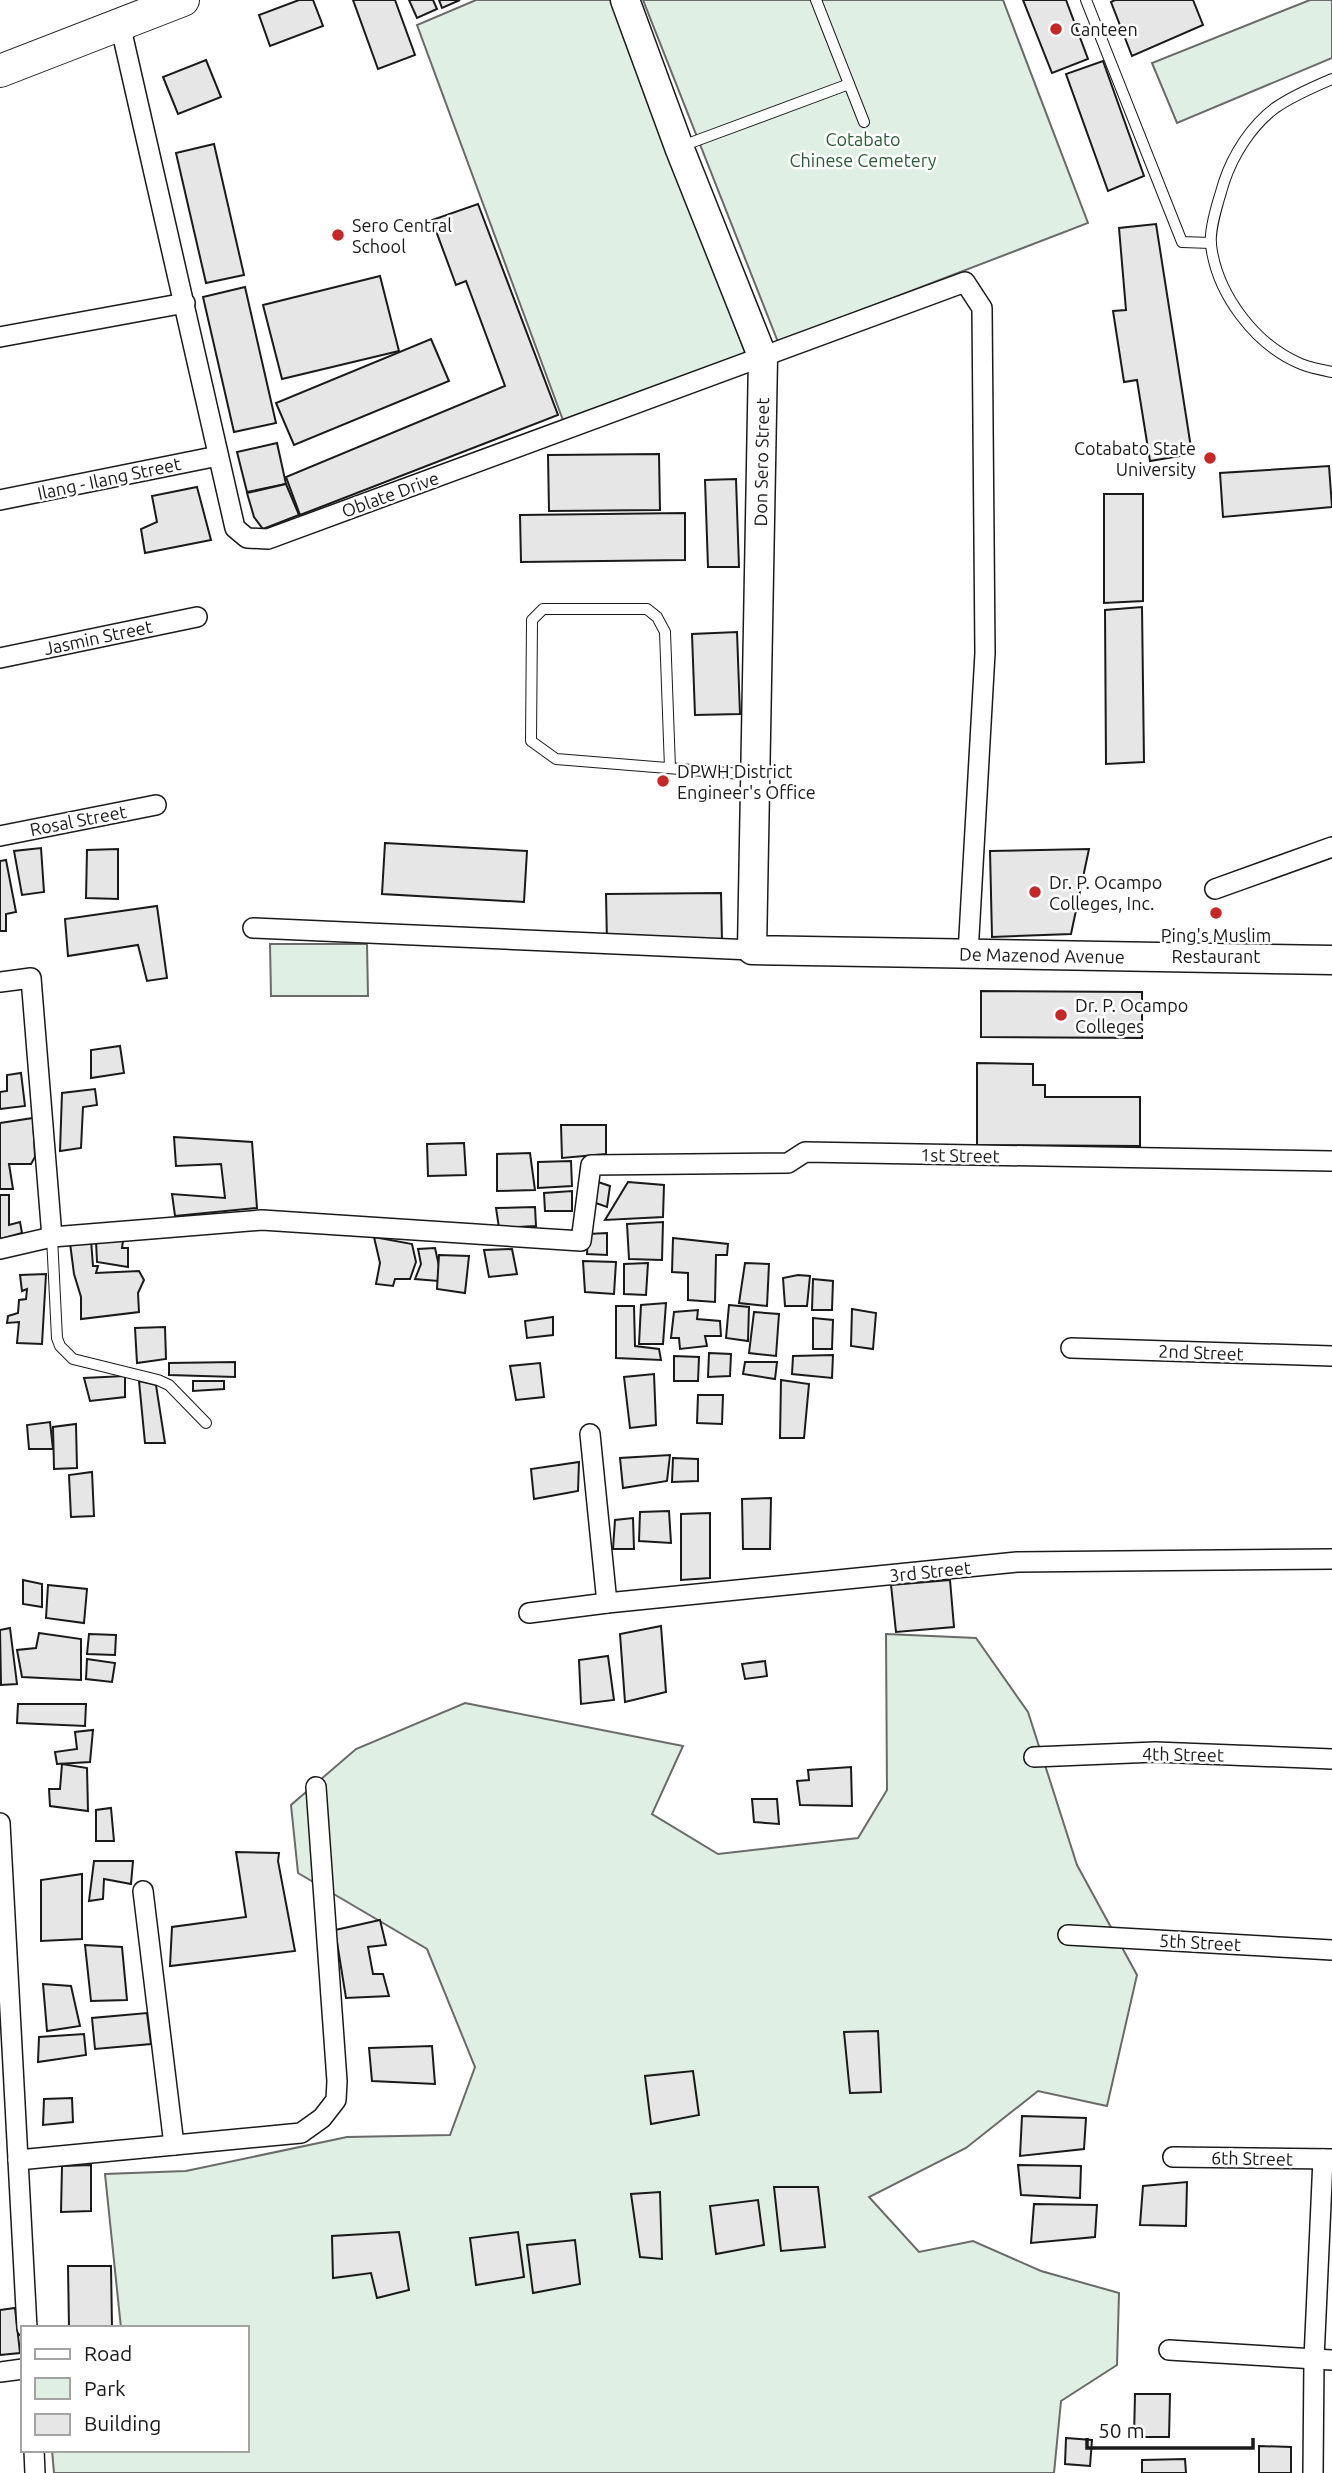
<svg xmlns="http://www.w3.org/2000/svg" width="1332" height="2473" font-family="Ubuntu,sans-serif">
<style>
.green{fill:#e0efe3;stroke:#6a6a6a;stroke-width:2}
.building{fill:#e6e6e6;stroke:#1a1a1a;stroke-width:2}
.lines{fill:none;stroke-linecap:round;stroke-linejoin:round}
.service-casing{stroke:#1a1a1a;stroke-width:12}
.minor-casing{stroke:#1a1a1a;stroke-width:22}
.secondary-casing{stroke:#1a1a1a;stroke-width:31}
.primary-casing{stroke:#1a1a1a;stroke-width:34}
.service{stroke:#fff;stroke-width:10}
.minor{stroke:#fff;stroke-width:19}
.secondary{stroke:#fff;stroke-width:28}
.primary{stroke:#fff;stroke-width:32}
.poi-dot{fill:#c62828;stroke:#fff;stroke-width:2.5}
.labels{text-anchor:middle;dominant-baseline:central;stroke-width:5;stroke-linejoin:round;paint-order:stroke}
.poi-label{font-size:18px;fill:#1a1a1a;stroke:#fff;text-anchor:start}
.park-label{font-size:18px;fill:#2b5a34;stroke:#fff}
.street-label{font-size:18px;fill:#1a1a1a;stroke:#fff}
</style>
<rect width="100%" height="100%" fill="#fff"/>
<g class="green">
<path d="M476,0H611L746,355L564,423L417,25Z"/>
<path d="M643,0H1003L1088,223L778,342Z"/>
<path d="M1310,0H1332V58L1177,123L1152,63Z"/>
<path d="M270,944H367L368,996H271Z"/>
<path d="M886,1634L976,1638L1028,1712L1077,1865L1137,1975L1107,2106L1038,2091L966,2148L869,2197L919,2252L973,2241L1041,2271L1119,2293L1117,2365L1061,2401L1054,2473H54L52,2450H247V2328H121L105,2174L186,2171L347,2137L450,2135L475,2067L427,1949L298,1873L291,1805L356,1749L465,1703L683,1746L652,1814L718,1854L858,1838L887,1790Z"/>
</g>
<g class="building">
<path d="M299,0H313L323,26L270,46L259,15Z"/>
<path d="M353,0H395L415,55L378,69Z"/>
<path d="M409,0H433L437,9L417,18Z"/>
<path d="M439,0H460L442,8Z"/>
<path d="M1023,0H1066L1088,59L1052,73Z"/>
<path d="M1115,0H1193L1203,25L1132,56L1111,2Z"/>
<path d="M206,60L221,97L178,114L163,77Z"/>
<path d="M1103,61L1144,176L1108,191L1066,74Z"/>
<path d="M214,144L244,275L206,283L176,153Z"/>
<path d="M478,204L558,415L300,515L286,477L505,386L466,281L456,285L432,220Z"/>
<path d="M1156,224L1192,454L1150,461L1137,380L1124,382L1113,311L1126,310L1119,228Z"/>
<path d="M380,276L399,351L282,379L263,305Z"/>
<path d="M245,287L276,423L234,432L203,297Z"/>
<path d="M431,339L449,381L294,445L276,403Z"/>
<path d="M277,443L286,484L247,492L237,452Z"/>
<path d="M659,454L660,510L549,511L548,455Z"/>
<path d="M1329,466L1332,507L1223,517L1220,473Z"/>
<path d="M736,479L739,567H708L705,480Z"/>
<path d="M286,484L299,515L263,529L254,517L247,493Z"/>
<path d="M197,487L211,540L145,553L141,529L157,522L152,496Z"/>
<path d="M1104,494H1143V601L1104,603Z"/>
<path d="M685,513V560L521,562L520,515Z"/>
<path d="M1142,607L1144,762L1106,764L1105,610Z"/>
<path d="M737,632L740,714L695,715L692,634Z"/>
<path d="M385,843L527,851L524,902L382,894Z"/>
<path d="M41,848L44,892L22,895L14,851Z"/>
<path d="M118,849V899L86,898L87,850Z"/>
<path d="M1089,849L1071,934L992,937L990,851Z"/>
<path d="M6,860L16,912L6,914V931H0V861Z"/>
<path d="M721,893L722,941L607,943L606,894Z"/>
<path d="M157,906L167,978L147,981L138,945L68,956L65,919Z"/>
<path d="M981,991L1142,992V1038L981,1037Z"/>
<path d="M120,1046L124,1073L91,1078V1050Z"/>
<path d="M977,1063L1033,1064V1085H1045V1097H1140V1146L977,1145Z"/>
<path d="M21,1073L25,1106L0,1109V1092L7,1091V1075Z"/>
<path d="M95,1089L97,1105L83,1107L81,1148L60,1151L62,1093Z"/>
<path d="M33,1118L35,1157L31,1164H9L13,1189H0V1123Z"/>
<path d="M561,1125H606V1154L562,1158Z"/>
<path d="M174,1137L252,1142L257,1208L175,1216L172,1194L225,1198L221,1164L176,1166Z"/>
<path d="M464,1143L466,1175L428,1176L427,1144Z"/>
<path d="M530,1153L535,1190L497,1191V1154Z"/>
<path d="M571,1161L572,1186L538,1188V1162Z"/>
<path d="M595,1181L610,1186L607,1207L590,1201Z"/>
<path d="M628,1182L664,1185L663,1217L605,1220Z"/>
<path d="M572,1191V1211H545L544,1193Z"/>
<path d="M0,1195H9V1225L20,1222L22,1233L0,1239Z"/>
<path d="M535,1207L536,1226L499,1228L496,1208Z"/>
<path d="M663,1222L662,1260L629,1259L627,1224Z"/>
<path d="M607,1233V1255L587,1254L588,1234Z"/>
<path d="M374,1237L412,1244L416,1262L410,1279H395L393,1286L376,1284L380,1263Z"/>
<path d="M673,1238L728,1244L727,1255H716L715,1302L688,1300V1273L672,1272Z"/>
<path d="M91,1240L93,1266H98L96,1273L139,1271L144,1280L138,1293L139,1312L81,1319V1297L74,1274L70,1243Z"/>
<path d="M96,1241H123L122,1248H128V1267L97,1262Z"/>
<path d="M435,1248L439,1266L438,1281L415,1279L421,1264L418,1249Z"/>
<path d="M512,1249L517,1274L489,1277L484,1250Z"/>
<path d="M439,1255L469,1256L465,1293L437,1289Z"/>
<path d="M583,1261L616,1262L614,1294L585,1292Z"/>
<path d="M648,1263L646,1295L624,1294V1264Z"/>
<path d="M745,1263L769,1264L767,1306L739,1303Z"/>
<path d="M46,1274L42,1344L17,1343L19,1322L7,1323L8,1316L18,1313L19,1300L26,1299L27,1289L22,1291L20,1275Z"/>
<path d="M798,1275L810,1276L807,1306H785L783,1278Z"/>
<path d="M813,1279L833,1281L832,1310H812Z"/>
<path d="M666,1303L663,1344H639L641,1305Z"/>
<path d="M729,1305L749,1307L748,1341L726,1338Z"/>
<path d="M616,1306H634L635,1346L659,1349L661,1360L616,1358Z"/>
<path d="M852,1309L876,1313L873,1349L851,1346Z"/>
<path d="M698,1310L697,1319L720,1321L721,1336H705L707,1346L680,1349L679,1338H671L674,1312Z"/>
<path d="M754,1312L779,1314L776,1356L749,1353Z"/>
<path d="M553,1317V1335L527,1338L525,1321Z"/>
<path d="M813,1318L833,1320L832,1349H813Z"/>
<path d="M165,1327L166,1359L137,1363L135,1328Z"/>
<path d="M709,1353L731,1354L730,1376L708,1377Z"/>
<path d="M833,1355L832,1378L792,1374L793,1356Z"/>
<path d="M674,1356L699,1357L698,1381H674Z"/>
<path d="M235,1362V1377L169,1375V1363Z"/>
<path d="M745,1362H777L775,1379L743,1374Z"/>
<path d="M540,1363L544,1397L516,1400L510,1366Z"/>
<path d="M654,1374L656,1425L630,1428L624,1377Z"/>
<path d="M125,1376V1397L90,1401L84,1378Z"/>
<path d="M781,1380L809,1384L804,1438H780Z"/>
<path d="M139,1381L156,1385L165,1443H145Z"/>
<path d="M193,1381H224V1389L193,1391Z"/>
<path d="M698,1395H723L722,1424L697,1423Z"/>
<path d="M50,1422L53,1449H29L27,1425Z"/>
<path d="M76,1424L77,1468L54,1469L53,1427Z"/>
<path d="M670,1455L667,1481L623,1488L620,1458Z"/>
<path d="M673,1458L698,1459V1481L672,1482Z"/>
<path d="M579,1462L578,1491L534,1499L531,1469Z"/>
<path d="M92,1472L94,1516L71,1517L69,1475Z"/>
<path d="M771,1498L770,1549H743L742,1499Z"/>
<path d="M669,1511L671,1543L639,1541L640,1512Z"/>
<path d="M710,1513V1578L681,1580V1514Z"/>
<path d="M633,1518L634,1549H613L615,1520Z"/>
<path d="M23,1580L42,1584V1607L23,1604Z"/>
<path d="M950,1580L954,1627L896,1632L891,1585Z"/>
<path d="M48,1585L87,1589L84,1623L46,1618Z"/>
<path d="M661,1626L666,1692L625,1702L620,1634Z"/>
<path d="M10,1628L17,1684L1,1685L0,1630Z"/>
<path d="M39,1633L81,1639V1680L22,1677L17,1650L36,1648Z"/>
<path d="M89,1634L116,1635L115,1655L87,1654Z"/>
<path d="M608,1656L614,1700L581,1704L579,1660Z"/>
<path d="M87,1659L115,1663L112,1682L86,1679Z"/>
<path d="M765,1661L767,1676L745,1679L742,1664Z"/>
<path d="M18,1704H86L85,1726L17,1723Z"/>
<path d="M93,1730L90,1762L57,1764L55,1752L77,1749L75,1732Z"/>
<path d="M62,1764L87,1768L88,1811L50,1806L49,1789H60Z"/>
<path d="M851,1767L852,1806L800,1805L797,1781L809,1780L808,1770Z"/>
<path d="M752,1799H777L779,1824L754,1822Z"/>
<path d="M111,1808L114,1841H96V1810Z"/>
<path d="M236,1852L279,1853L278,1861L295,1951L170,1966L172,1927L246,1917Z"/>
<path d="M94,1861H133L131,1884L104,1879L103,1899L89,1901Z"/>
<path d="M82,1874V1939L41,1941V1880Z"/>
<path d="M380,1920L386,1945L368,1947L373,1974H383L389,1996L346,1998L335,1930Z"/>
<path d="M85,1945L122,1947L127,2000L91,2001Z"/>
<path d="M43,1984L71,1986L80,2026L47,2031Z"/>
<path d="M147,2013L151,2044L95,2049L92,2018Z"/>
<path d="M878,2031L881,2092L850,2093L844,2032Z"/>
<path d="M84,2034L86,2055L38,2062L39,2037Z"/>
<path d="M432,2046L435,2084L372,2081L369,2048Z"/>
<path d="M693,2071L699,2115L651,2124L645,2076Z"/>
<path d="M72,2098L73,2122L43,2125L44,2099Z"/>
<path d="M1022,2116L1086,2118L1084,2149L1020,2156Z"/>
<path d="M91,2165V2211L61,2212L62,2166Z"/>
<path d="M1018,2165L1081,2166L1080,2198L1021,2195Z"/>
<path d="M1187,2182L1186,2226L1140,2225L1143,2186Z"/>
<path d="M774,2187H818L825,2247L781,2251Z"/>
<path d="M660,2192L662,2259L640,2257L631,2194Z"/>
<path d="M758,2200L764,2245L716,2254L710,2206Z"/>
<path d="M1034,2204L1097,2205L1095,2237L1031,2243Z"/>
<path d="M399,2232L409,2290L377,2298L371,2273L333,2278L332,2236Z"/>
<path d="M518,2232L524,2277L476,2285L470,2238Z"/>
<path d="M575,2240L580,2284L533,2293L527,2245Z"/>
<path d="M68,2266H111L112,2328H69Z"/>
<path d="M15,2308L20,2353L0,2355V2310Z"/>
<path d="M1135,2394H1170L1169,2437H1134Z"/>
<path d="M1066,2438L1092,2440L1090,2466L1065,2464Z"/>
<path d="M1259,2446L1291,2447V2473H1259Z"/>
<path d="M1185,2459L1186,2473H1142V2460Z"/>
</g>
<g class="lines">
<defs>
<g id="service">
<path d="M816,0L864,122"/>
<path d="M1086,0L1182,242L1211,243"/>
<path d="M1332,79C1313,87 1292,96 1275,108C1251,126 1233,155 1224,182C1219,199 1209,228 1211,245C1217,294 1255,345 1301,364C1311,368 1322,370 1332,372"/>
<path d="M682,146L849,84"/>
<path d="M670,768L665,632L657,617L647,609H543L532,620L531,741L556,759L754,775"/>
<path d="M52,1237L57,1338L60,1346L73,1359L158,1380L169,1385L206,1423"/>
</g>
<g id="minor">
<path d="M120,24L235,528L247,538L268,539L965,282L982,308L985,653L968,954"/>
<path d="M0,337L185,303"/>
<path d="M0,500L218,456"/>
<path d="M0,658L197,617"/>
<path d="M0,836L156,805"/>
<path d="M1215,889L1332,847"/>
<path d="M253,928L752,950"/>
<path d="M0,982L31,978L52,1237"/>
<path d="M0,1249L52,1237L262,1220L581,1241L591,1165L788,1163L805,1152L1332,1161"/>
<path d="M1071,1348L1332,1356"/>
<path d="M590,1434L607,1603"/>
<path d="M529,1613L607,1603L1017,1562L1332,1559"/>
<path d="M1034,1757L1155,1752L1332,1759"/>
<path d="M0,1823L27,2328"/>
<path d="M143,1891L174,2145"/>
<path d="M1068,1935L1332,1950"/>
<path d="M1173,2157L1332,2159"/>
<path d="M18,2160L301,2133L322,2118L336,2100L337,2081L316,1787"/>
<path d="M1169,2350L1332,2360"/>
<path d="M0,2372L23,2369"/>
<path d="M34,2450L35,2473"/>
<path d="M1313,2473L1314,2359L1323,2159"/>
</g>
<path id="secondary" d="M625,0L679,147L763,358L752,950L1332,960"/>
<path id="primary" d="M0,71L183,0"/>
</defs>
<use href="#service" class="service-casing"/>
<use href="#minor" class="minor-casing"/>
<use href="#secondary" class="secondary-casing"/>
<use href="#primary" class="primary-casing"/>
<use href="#service" class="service"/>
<use href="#minor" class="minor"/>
<use href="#secondary" class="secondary"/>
<use href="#primary" class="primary"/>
</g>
<g class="poi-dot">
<circle cx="1056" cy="29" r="7"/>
<circle cx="338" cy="235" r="7"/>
<circle cx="1210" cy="458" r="7"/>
<circle cx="663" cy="781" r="7"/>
<circle cx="1035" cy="892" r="7"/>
<circle cx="1216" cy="913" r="7"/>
<circle cx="1061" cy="1015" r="7"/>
</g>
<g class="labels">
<g class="poi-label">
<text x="1070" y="29">Canteen</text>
<text x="352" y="225">Sero Central<tspan x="352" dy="21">School</tspan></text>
<text x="1196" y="448" text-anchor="end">Cotabato State<tspan x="1196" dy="21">University</tspan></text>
<text x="677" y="771">DPWH District<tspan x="677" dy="21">Engineer's Office</tspan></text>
<text x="1049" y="882">Dr. P. Ocampo<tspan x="1049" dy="21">Colleges, Inc.</tspan></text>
<text x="1216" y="935" text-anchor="middle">Ping's Muslim<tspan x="1216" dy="21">Restaurant</tspan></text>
<text x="1075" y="1005">Dr. P. Ocampo<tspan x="1075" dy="21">Colleges</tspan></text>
</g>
<g class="park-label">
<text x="863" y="139">Cotabato<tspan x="863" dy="21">Chinese Cemetery</tspan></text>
</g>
<g class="street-label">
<text transform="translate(761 462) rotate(-89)">Don Sero Street</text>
<text transform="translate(109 478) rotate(-12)">Ilang - Ilang Street</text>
<text transform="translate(390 494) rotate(-20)">Oblate Drive</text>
<text transform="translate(98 637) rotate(-12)">Jasmin Street</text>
<text transform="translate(78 820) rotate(-11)">Rosal Street</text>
<text transform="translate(1042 955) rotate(1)">De Mazenod Avenue</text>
<text transform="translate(960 1155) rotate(1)">1st Street</text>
<text transform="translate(1201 1352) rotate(2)">2nd Street</text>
<text transform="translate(930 1571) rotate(-6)">3rd Street</text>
<text transform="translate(1183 1754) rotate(1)">4th Street</text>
<text transform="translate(1200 1942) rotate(3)">5th Street</text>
<text transform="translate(1252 2158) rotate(1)">6th Street</text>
</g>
</g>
<rect x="21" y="2326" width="228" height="126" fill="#ffffff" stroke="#a3a3a3" stroke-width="2"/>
<rect x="35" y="2349" width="35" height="10" fill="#ffffff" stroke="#a3a3a3" stroke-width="2"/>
<text x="84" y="2361" font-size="21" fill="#1a1a1a">Road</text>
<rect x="35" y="2378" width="35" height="21" fill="#e0efe3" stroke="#a3a3a3" stroke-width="2"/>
<text x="84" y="2396" font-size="21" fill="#1a1a1a">Park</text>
<rect x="35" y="2414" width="35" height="21" fill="#e6e6e6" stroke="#a3a3a3" stroke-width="2"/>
<text x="84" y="2431" font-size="21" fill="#1a1a1a">Building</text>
<path d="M1087 2438v10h166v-10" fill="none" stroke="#1a1a1a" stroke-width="3.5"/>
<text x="1098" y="2438" font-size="21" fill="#1a1a1a" stroke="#ffffff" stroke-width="5" paint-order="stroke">50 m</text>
</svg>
